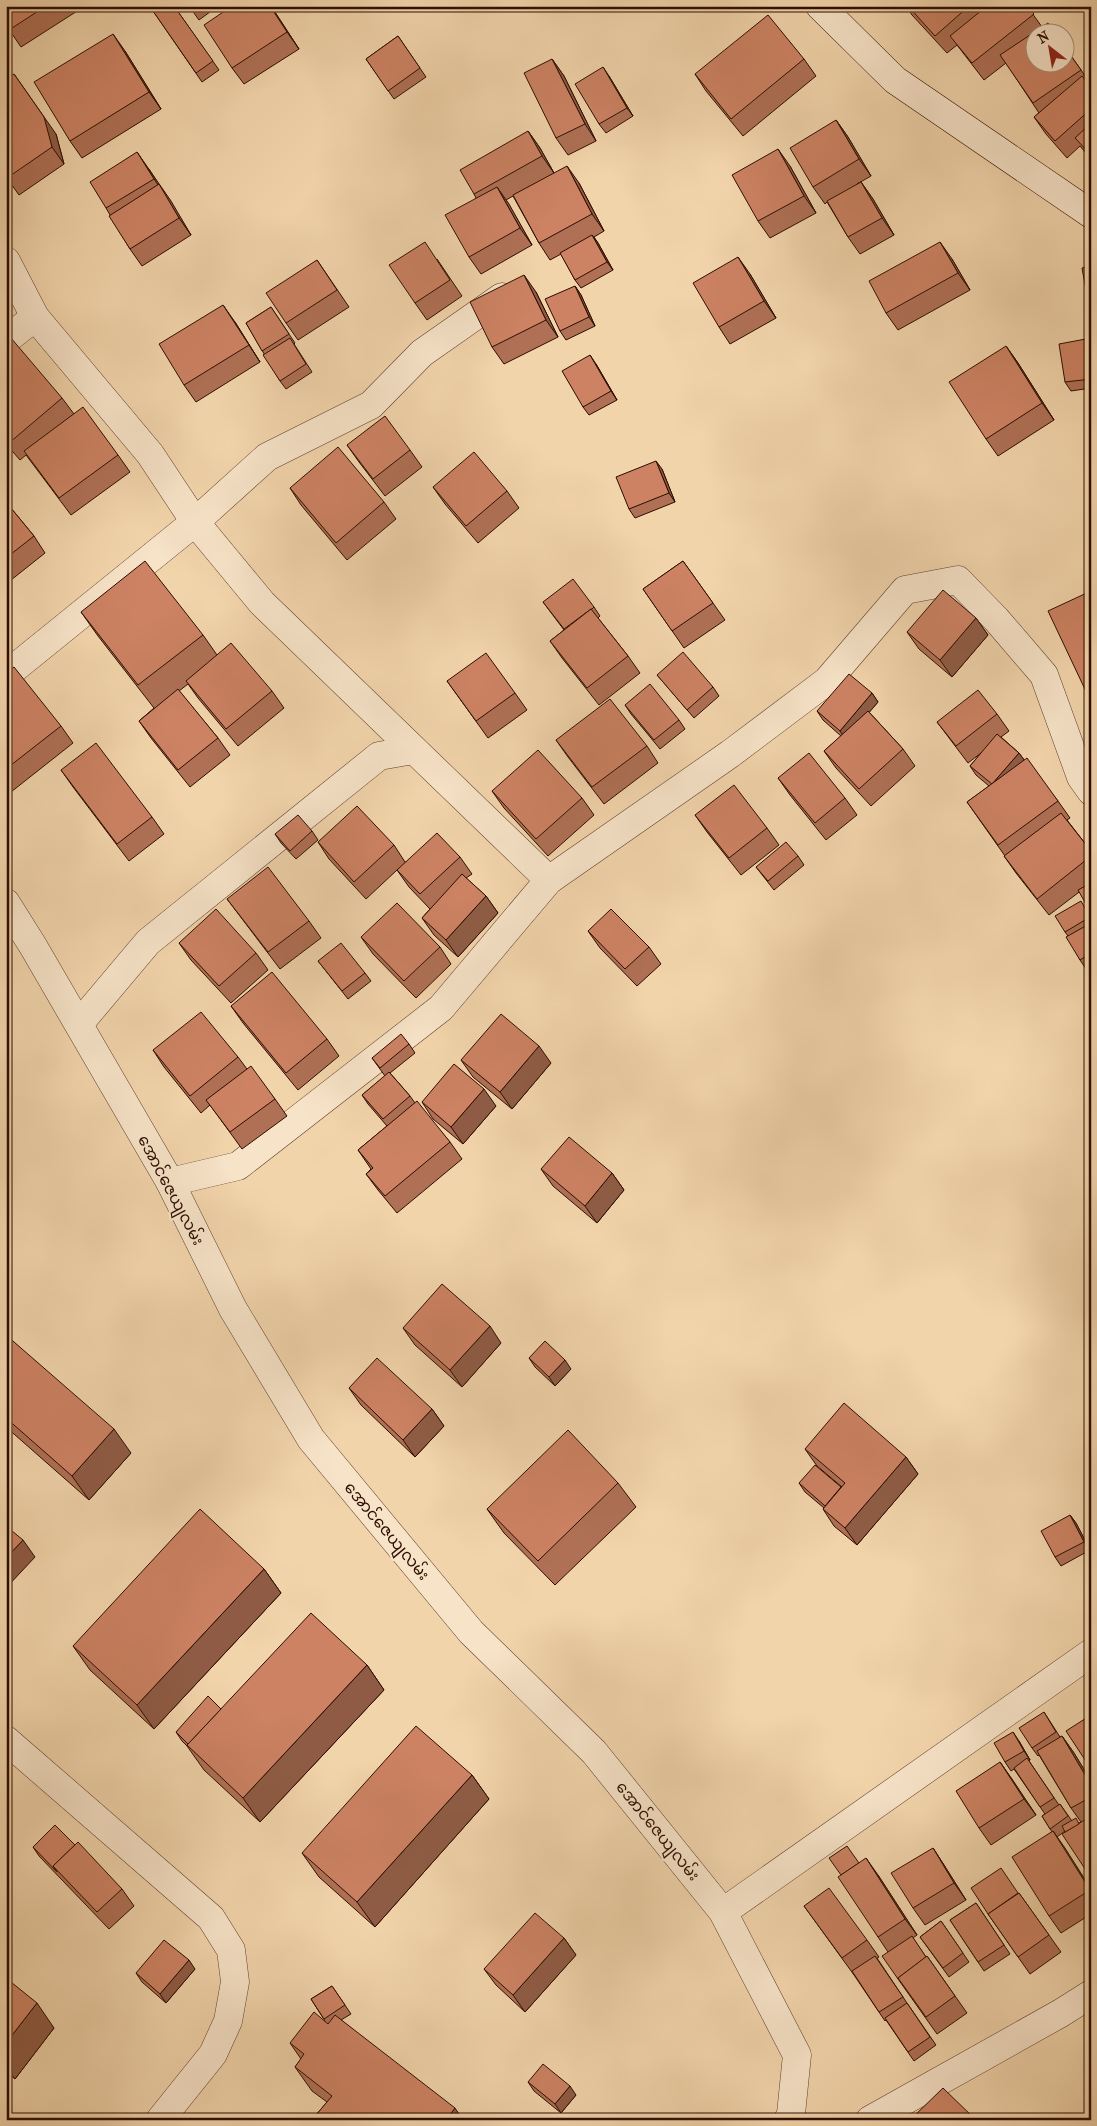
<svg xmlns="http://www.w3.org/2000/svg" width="1097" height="2126" font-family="'IM FELL French Canon','Noto Sans Myanmar',serif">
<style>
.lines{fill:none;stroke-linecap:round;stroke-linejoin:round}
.street-casing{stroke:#5e3f2c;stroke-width:29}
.secondary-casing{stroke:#2c0d01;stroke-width:29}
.street{stroke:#f7e3c8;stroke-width:28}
.secondary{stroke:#f7e3c8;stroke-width:28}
.wall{fill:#af7055;stroke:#2c0d01}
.shaded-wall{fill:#8f5b45;stroke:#2c0d01}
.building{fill:#cc8263;stroke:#2c0d01}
.labels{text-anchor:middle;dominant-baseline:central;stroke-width:4.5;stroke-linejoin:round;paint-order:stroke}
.street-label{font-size:16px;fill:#2c0d01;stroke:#f7e3c8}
</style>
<rect width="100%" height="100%" fill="#f2d4ab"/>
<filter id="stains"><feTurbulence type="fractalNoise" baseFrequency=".004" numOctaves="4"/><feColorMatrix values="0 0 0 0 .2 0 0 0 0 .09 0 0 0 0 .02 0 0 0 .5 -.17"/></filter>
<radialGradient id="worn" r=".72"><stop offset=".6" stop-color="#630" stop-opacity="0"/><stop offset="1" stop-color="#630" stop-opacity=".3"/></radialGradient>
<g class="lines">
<defs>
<g id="street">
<path d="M6,261L35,317L150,454L195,522L262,603L549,880"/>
<path d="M6,340L35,317"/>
<path d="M6,675L195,522L267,457L371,405L422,353L502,297"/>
<path d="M6,903L33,946L170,1182L233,1309L311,1439L471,1632L594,1752L723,1912L797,2055L791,2114L788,2120"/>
<path d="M79,1024L148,942L379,756L413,750"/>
<path d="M170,1182L238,1166L441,1008L549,880L730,754L827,681L905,590L958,580L996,619L1044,675L1081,777L1091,791"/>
<path d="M6,1740L211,1918L231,1950L235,1982L228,2021L213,2054L160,2120"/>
<path d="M723,1912L1091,1653"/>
<path d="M870,2120L1061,2013L1091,1994"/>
</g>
<path id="secondary" d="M820,6L895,80L1091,214"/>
</defs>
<use href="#street" class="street-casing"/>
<use href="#secondary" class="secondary-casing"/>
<use href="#street" class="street"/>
<use href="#secondary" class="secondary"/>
</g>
<g class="wall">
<path d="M6,6H85L21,47L6,25Z"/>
<path d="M174,6L219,70L202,82L153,11Z"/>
<path d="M189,6H218L199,20Z"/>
<path d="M232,6H271L299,49L244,84L232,68Z"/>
<path d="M906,6H1027L1042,27L1064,46L1091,84V159L1080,146L1067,158L1046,134L1034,117L1039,113L1006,63L984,80L957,45L947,53L912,15Z"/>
<path d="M398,36L426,77L394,99L366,59Z"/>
<path d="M125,51L161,109L82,158L70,141Z"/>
<path d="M552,59L564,76L596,141L568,155L556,138Z"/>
<path d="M804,59L816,76L743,136L706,91L695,74Z"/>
<path d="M609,76L633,116L606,133L599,124Z"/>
<path d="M836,120L848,137L871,176L857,184L861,182L873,199L894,235L860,254L848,237L827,202L825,204L813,187Z"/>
<path d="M528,131L540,148L554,173L579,183L604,231L594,237L598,243L613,270L581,288L575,280L561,254L550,260L539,243L513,196L506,200L532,245L481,274L469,257L476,198L474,194Z"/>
<path d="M56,134L64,164L19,195L6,177Z"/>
<path d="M790,166L816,213L770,238L758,221Z"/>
<path d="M149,169L191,235L142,266L130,249L106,208Z"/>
<path d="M437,259L462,296L427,320L415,303Z"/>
<path d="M952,259L970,290L898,330L886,313Z"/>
<path d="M317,260L349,307L298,340L286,323Z"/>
<path d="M750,274L776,318L730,344L719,327Z"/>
<path d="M575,286L581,295L595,326L566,340L560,331Z"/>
<path d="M536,292L558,337L504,364L492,347Z"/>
<path d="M271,307L295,343L294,344L312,372L286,389L280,381L246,323Z"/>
<path d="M235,322L260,362L196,402L184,385Z"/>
<path d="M1091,338V388L1071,391L1065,382Z"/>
<path d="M6,343L62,398L74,414L118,455L130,472L71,515L26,455L20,460L6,444Z"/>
<path d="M1006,346L1018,363L1054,420L998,456L986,439Z"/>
<path d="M596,364L617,400L589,415L583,407Z"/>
<path d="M347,445L410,450L422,467L385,496L359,462Z"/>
<path d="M662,469L675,502L635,518L629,509Z"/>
<path d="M433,487L507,491L519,508L478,543L445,504Z"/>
<path d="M290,488L384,502L396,519L347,560L301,505Z"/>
<path d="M6,502L34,536L45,553L6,584Z"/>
<path d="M683,561L725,620L684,648L643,589Z"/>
<path d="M543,602L594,607L600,616L598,618L628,656L640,673L599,705L562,658L550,641L564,630Z"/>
<path d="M81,612L203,635L217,655L272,691L284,708L238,746L198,698L188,684L179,691L218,738L230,755L190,787L151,738L139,721L154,708L98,636Z"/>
<path d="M976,618L988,635L952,677L919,649L907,632Z"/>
<path d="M6,673L61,726L73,743L11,792L6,785Z"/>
<path d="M657,675L713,687L719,696L694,718L664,683Z"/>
<path d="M447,681L515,693L527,710L488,738Z"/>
<path d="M872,693L878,702L869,712L903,749L915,766L871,806L836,768L824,751L841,736L823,720L817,711Z"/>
<path d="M625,705L679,720L685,729L660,749L631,714Z"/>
<path d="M997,714L1009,731L1001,737L1019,753L1024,760L1058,801L1070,818L1067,820L1091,851V883L1049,915L1016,873L1004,856H1005L967,802L989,786L976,775L970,766L981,753L968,763L937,722Z"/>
<path d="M556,740L647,746L658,763L604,804L568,757Z"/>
<path d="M61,770L152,817L164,834L129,861L73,787Z"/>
<path d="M778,778L845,798L857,815L826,840L790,795Z"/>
<path d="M492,791L582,798L594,815L548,856L504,808Z"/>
<path d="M695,815L767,828L779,845L741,875L707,832Z"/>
<path d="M312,831L318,840L296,859L281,843L275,834Z"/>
<path d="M318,842L394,845L405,862L460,857L472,874L466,878L486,896L498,913L458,957L434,935L422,918L430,909L409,887L397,870L366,899L329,859Z"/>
<path d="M798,856L804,865L774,890L756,867Z"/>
<path d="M227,899L309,921L321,938L280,969Z"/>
<path d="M1087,910L1091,916V966L1086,969L1080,960L1068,936L1065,932Z"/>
<path d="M588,931L649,947L661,964L637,986L600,948Z"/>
<path d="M361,937L440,947L451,964L416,998L373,954Z"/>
<path d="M179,943L256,953L268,970L231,1003L191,960Z"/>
<path d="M318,961L365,973L371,981L348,999Z"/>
<path d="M231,1006L327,1039L339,1056L298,1090L243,1023Z"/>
<path d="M409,1044L415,1053L390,1073L410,1096L415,1103L450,1142L462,1159L397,1213L378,1190L366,1174L371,1169L358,1150L387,1126L368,1104L362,1095L385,1076L372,1058Z"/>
<path d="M153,1050L238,1057L247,1069L275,1099L287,1116L242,1149L210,1105L201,1113L164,1067Z"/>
<path d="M461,1060L551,1063L512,1109L473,1077Z"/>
<path d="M422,1102L496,1106L463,1144L433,1119Z"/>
<path d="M541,1169L612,1173L624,1190L597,1223L553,1186Z"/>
<path d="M403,1328L501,1343L462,1387L415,1345Z"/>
<path d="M6,1335L131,1453L89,1500L6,1427Z"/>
<path d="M529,1358L571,1369L555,1386L535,1367Z"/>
<path d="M349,1388L432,1409L444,1426L415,1457L361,1405Z"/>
<path d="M805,1449L906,1457L918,1474L857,1545L834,1526L823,1509L824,1508L805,1492L799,1483L841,1487H842L817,1466Z"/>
<path d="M618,1483L636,1507L555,1585L504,1533L487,1509Z"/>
<path d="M1070,1515L1076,1523L1090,1550L1061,1566L1055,1557Z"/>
<path d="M264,1569L281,1593L154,1729L90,1670L73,1646Z"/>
<path d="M367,1665L384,1690L260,1822L204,1770L187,1746L182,1741L176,1732L221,1709Z"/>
<path d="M1044,1712L1060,1737L1062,1736L1074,1753L1091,1781V1878L1065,1831L1057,1837L1091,1889V1914L1061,1933L1049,1916L1052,1832L1042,1816L1045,1814L1014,1769L1011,1771L1005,1762L1019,1741L1030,1760L1029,1761L1059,1805L1060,1804L1072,1821L1079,1823L1081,1822L1071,1808L1039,1755L1038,1756L1032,1748Z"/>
<path d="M1000,1762L1036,1815L991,1845L979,1828Z"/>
<path d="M472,1775L489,1799L375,1927L319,1877L302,1853Z"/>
<path d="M75,1845L122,1889L134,1906L109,1929L39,1856L33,1847Z"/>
<path d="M933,1848L944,1865L966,1900L925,1925L913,1908Z"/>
<path d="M859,1863L878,1875L917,1935L913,1938L926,1957L927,1956L967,2013L937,2034L898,1979L888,1952L878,1937Z"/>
<path d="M1019,1893L1061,1952L1030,1974L988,1914Z"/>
<path d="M976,1903L1010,1954L984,1971L950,1920Z"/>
<path d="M804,1906L867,1940L879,1957L877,1958L907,2003L936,2045L914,2061L886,2020L885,2021L854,1975Z"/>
<path d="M941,1921L969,1962L949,1977L920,1937Z"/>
<path d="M564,1938L576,1955L525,2012L496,1985L484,1969Z"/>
<path d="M195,1969L166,2003L142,1982L136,1973Z"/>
<path d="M6,1978L54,2028L15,2079L6,2072Z"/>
<path d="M332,1986L351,2014L341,2020L463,2120H320L316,2115L327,2102L312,2091L295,2067L301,2059L290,2043L325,2021L311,1999Z"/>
<path d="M528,2082L576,2095L561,2113L534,2091Z"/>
</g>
<g class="shaded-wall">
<path d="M270,6H271L299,49L287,32Z"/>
<path d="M113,34L125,51L161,109L149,92Z"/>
<path d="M552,59L564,76L596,141L585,124Z"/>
<path d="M603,67L609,76L633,116L627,108Z"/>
<path d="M14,74L56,134L64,164L52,147Z"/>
<path d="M836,120L848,137L871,176L859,159Z"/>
<path d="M528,131L540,148L554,173L542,156Z"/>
<path d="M778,149L790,166L816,213L804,196Z"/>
<path d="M137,152L171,201L191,235L179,218Z"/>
<path d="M567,166L579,183L604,231L592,214Z"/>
<path d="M861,182L873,199L894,235L882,218Z"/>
<path d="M497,187L509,204L532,245L520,228Z"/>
<path d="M592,235L598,243L613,270L607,262Z"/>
<path d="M940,242L952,259L970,290L958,273Z"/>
<path d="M738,257L750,274L776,318L764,301Z"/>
<path d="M524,275L536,292L558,337L546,320Z"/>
<path d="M575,286L581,295L595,326L589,317Z"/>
<path d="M223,305L235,322L260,362L249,345Z"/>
<path d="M1006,346L1018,363L1054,420L1042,403Z"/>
<path d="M590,355L596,364L617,400L611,391Z"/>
<path d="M656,461L662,469L675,502L669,493Z"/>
<path d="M976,618L988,635L952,677L940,660Z"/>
<path d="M872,693L878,702L846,740L840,731Z"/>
<path d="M1019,753L1025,761L992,784Z"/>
<path d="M486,896L498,913L458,957L446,940Z"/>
<path d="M539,1046L551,1063L512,1109L500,1092Z"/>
<path d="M484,1089L496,1106L463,1144L451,1127Z"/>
<path d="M612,1173L624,1190L597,1223L585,1206Z"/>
<path d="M490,1326L501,1343L462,1387L450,1370Z"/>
<path d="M565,1360L571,1369L555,1386L549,1377Z"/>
<path d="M432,1409L444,1426L415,1457L403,1440Z"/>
<path d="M114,1429L131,1453L89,1500L72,1476Z"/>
<path d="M906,1457L918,1474L857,1545L845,1528Z"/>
<path d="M1070,1515L1076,1523L1090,1550L1084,1542Z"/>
<path d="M23,1540L35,1557L6,1588V1558Z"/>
<path d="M264,1569L281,1593L154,1729L137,1705Z"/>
<path d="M367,1665L384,1690L260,1822L243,1798Z"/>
<path d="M1013,1732L1019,1741L1030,1760L1024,1751Z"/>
<path d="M1062,1736L1074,1753L1091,1781V1785Z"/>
<path d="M1000,1762L1012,1779L1036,1815L1024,1799Z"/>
<path d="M472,1775L489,1799L375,1927L357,1902Z"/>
<path d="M1053,1831L1065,1848L1091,1889V1891Z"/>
<path d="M933,1848L944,1865L966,1900L954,1883Z"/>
<path d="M866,1858L878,1875L917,1935L905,1919Z"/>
<path d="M564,1938L576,1955L525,2012L513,1995Z"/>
<path d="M189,1960L195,1969L166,2003L160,1994Z"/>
<path d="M37,2003L54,2028L15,2079L6,2067V2043Z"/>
<path d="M570,2086L576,2095L561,2113L555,2104Z"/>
<path d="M455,2108L463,2120H446Z"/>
</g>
<g class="building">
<path d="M6,6H46L9,30L6,25Z"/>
<path d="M159,6H174L213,61L196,73L153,11Z"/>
<path d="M232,6H270L287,32L232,68L204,25Z"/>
<path d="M908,6H969L935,36Z"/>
<path d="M987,6H1027L1034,14L972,63L950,36Z"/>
<path d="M768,15L804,59L731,119L695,74Z"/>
<path d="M1048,23L1055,32H1034V62H1064V46L1081,70L1033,103L1000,55Z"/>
<path d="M113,34L149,92L70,141L34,82Z"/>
<path d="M398,36L420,68L388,91L366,59Z"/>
<path d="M552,59L585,124L556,138L524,73Z"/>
<path d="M603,67L627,108L599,124L575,84Z"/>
<path d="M14,74L44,117L52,147L7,178L6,177V79Z"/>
<path d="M1082,76L1091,87V109L1055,141L1034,117Z"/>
<path d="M836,120L859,159L813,187L790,148Z"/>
<path d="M1091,123V155L1075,138Z"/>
<path d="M528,131L542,156L474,194L460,170Z"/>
<path d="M778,149L804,196L758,221L732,175Z"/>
<path d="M137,152L154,179L106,208L90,182Z"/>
<path d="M567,166L592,214L539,243L513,195Z"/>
<path d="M861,182L882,218L848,237L827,201Z"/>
<path d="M159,184L179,218L130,249L109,216Z"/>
<path d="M497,187L520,228L469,257L445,215Z"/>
<path d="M592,235L607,262L575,280L560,253Z"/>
<path d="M425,242L450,280L415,303L389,265Z"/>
<path d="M940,242L958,273L886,313L869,281Z"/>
<path d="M738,257L764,301L719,327L693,283Z"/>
<path d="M317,260L337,290L286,323L266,293Z"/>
<path d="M1091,266V307H1089L1082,268Z"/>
<path d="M524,275L546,320L492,347L470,302Z"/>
<path d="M575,286L589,317L560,331L545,299Z"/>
<path d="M223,305L249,345L184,385L159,344Z"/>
<path d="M271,307L289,334L262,351L246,323Z"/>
<path d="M11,338L62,398L9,443L6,441V343Z"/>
<path d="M290,338L306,364L280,381L263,355Z"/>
<path d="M1091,338V379L1065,382L1059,344Z"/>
<path d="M1006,346L1042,403L986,439L949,382Z"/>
<path d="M590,355L611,391L583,407L562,371Z"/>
<path d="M83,407L118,455L59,498L24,451Z"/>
<path d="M385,416L410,450L373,479L347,445Z"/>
<path d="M338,447L384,502L336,543L290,488Z"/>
<path d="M474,452L507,491L466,526L433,487Z"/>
<path d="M656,461L669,493L629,509L616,477Z"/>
<path d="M6,502L34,536L6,558Z"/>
<path d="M145,561L203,635L138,685L81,612Z"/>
<path d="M683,561L713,603L672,631L643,589Z"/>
<path d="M573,579L594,607L592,609H591L564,629L543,602Z"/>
<path d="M943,590L976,618L940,660L907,632Z"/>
<path d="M1091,591V702L1048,611Z"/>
<path d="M591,609L628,656L587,688L550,641Z"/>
<path d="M231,643L272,691L226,729L186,681Z"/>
<path d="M683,652L713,687L687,710L657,675Z"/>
<path d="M486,653L515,693L476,721L447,681Z"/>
<path d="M14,667L61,726L6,769V673Z"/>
<path d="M849,674L872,693L840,731L817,711Z"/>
<path d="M650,684L679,720L654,740L625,705Z"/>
<path d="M178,689L218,738L178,770L139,721Z"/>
<path d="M978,690L997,714L956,746L937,722Z"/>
<path d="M610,699L647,746L592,787L556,740Z"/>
<path d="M868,711L903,749L859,789L824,751Z"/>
<path d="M997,734L1019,753L992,784L970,766Z"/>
<path d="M96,743L152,817L117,844L61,770Z"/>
<path d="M538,750L582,798L536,839L492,791Z"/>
<path d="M809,753L845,798L815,823L778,778Z"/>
<path d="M1027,758L1058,801L998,845L967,802Z"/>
<path d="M734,785L767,828L729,858L695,815Z"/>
<path d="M357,806L394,845L354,882L318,842Z"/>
<path d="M1061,813L1091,851V856L1037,899L1004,856Z"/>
<path d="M298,815L312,831L290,851L275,834Z"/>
<path d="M437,833L460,857L420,894L397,870Z"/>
<path d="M786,842L798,856L768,881L756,867Z"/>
<path d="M268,867L309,921L268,952L227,899Z"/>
<path d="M462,874L486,896L446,940L422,918Z"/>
<path d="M1091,883V913L1078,890Z"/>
<path d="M1081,901L1090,917L1065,932L1055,916Z"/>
<path d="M397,903L440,947L404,981L361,937Z"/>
<path d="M216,909L256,953L219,986L179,943Z"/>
<path d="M611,909L649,947L625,969L588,931Z"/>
<path d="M1091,923V953L1080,960L1066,937Z"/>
<path d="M341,943L365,973L342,991L318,961Z"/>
<path d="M272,972L327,1039L286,1073L231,1006Z"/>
<path d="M201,1012L238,1057L190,1096L153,1050Z"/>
<path d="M501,1014L539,1046L500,1092L461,1060Z"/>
<path d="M401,1034L409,1044L380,1068L372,1058Z"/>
<path d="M454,1064L484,1089L451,1127L422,1102Z"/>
<path d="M251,1066L275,1099L230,1132L206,1100Z"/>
<path d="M389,1072L410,1096L383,1119L362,1095Z"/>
<path d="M417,1101L450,1142L385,1196L366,1174L373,1168L358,1150Z"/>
<path d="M569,1137L612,1173L585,1206L541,1169Z"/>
<path d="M442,1284L490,1326L450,1370L403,1328Z"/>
<path d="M6,1335L114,1429L72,1476L6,1418Z"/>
<path d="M545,1341L565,1360L549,1377L529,1358Z"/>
<path d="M377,1358L432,1409L403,1440L349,1388Z"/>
<path d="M844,1403L906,1457L845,1528L823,1509L845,1483L805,1449Z"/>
<path d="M568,1430L618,1483L538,1561L487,1509Z"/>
<path d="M815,1465L841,1487L825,1506L799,1483Z"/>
<path d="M200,1509L264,1569L137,1705L73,1646Z"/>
<path d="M1070,1515L1084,1542L1055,1557L1041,1531Z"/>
<path d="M6,1526L23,1540L6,1558Z"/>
<path d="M311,1613L367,1665L243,1798L187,1745Z"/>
<path d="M208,1696L221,1709L188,1744L176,1732Z"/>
<path d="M1044,1712L1056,1732L1032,1748L1019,1728Z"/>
<path d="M1091,1715V1769L1066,1731Z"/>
<path d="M416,1726L472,1775L357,1902L302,1853Z"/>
<path d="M1013,1732L1024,1751L1005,1762L994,1743Z"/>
<path d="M1062,1736L1091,1785V1797L1071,1808L1037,1751Z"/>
<path d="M1027,1758L1054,1798L1040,1807L1014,1768Z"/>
<path d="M1000,1762L1024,1799L979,1828L956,1791Z"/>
<path d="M1060,1804L1068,1816L1050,1829L1042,1816Z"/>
<path d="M1091,1816V1878L1062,1834Z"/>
<path d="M1076,1818L1079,1824L1065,1832L1062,1826Z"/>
<path d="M55,1825L75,1845L53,1866L57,1872L33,1847Z"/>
<path d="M1053,1831L1090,1890L1049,1916L1012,1857Z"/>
<path d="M78,1842L122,1889L97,1912L53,1866Z"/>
<path d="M847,1846L859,1863L841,1875L829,1858Z"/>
<path d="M933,1848L954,1883L913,1908L891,1873Z"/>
<path d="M866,1858L905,1919L878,1937L838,1877Z"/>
<path d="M1001,1868L1018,1893L988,1914L971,1888Z"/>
<path d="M829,1888L867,1940L842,1958L804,1906Z"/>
<path d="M1019,1893L1049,1935L1018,1957L988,1914Z"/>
<path d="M976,1903L1004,1945L978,1962L950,1920Z"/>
<path d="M535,1913L564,1938L513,1995L484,1969Z"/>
<path d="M941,1921L963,1953L943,1968L920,1937Z"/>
<path d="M912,1936L926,1957L898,1978V1979L882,1956Z"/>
<path d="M164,1940L189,1960L160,1994L136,1973Z"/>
<path d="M875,1956L903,1997L879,2012L852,1971Z"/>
<path d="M927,1956L955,1996L926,2017L898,1978Z"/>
<path d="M6,1978L37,2003L6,2043Z"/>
<path d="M332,1986L345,2005L324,2019L311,1999Z"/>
<path d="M907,2003L930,2037L908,2052L885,2018Z"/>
<path d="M314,2012L328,2024L335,2015L455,2108L446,2120H322L316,2115L332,2096L295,2067L304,2054L290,2043Z"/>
<path d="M543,2064L570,2086L555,2104L528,2082Z"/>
<path d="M943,2088L976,2120H910Z"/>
</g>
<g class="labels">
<g class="street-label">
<text transform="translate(171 1190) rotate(62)">အောင်ဇေယျလမ်း</text>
<text transform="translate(387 1531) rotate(50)">အောင်ဇေယျလမ်း</text>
<text transform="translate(658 1831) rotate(51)">အောင်ဇေယျလမ်း</text>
</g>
</g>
<rect width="1097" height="2126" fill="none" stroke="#f2d4ab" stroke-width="25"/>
<rect x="8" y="8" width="1082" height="2111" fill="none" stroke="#2c0d01" stroke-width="2.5"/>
<rect x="12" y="12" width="1072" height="2101" fill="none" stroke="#2c0d01"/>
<g transform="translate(1050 48) rotate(329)"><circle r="24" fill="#f7e3c8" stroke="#a68d78"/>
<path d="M0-4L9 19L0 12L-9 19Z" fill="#8f2418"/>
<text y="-8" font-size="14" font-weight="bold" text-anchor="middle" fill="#2c0d01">N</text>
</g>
<rect width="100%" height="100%" filter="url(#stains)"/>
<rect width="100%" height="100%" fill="url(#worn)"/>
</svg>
